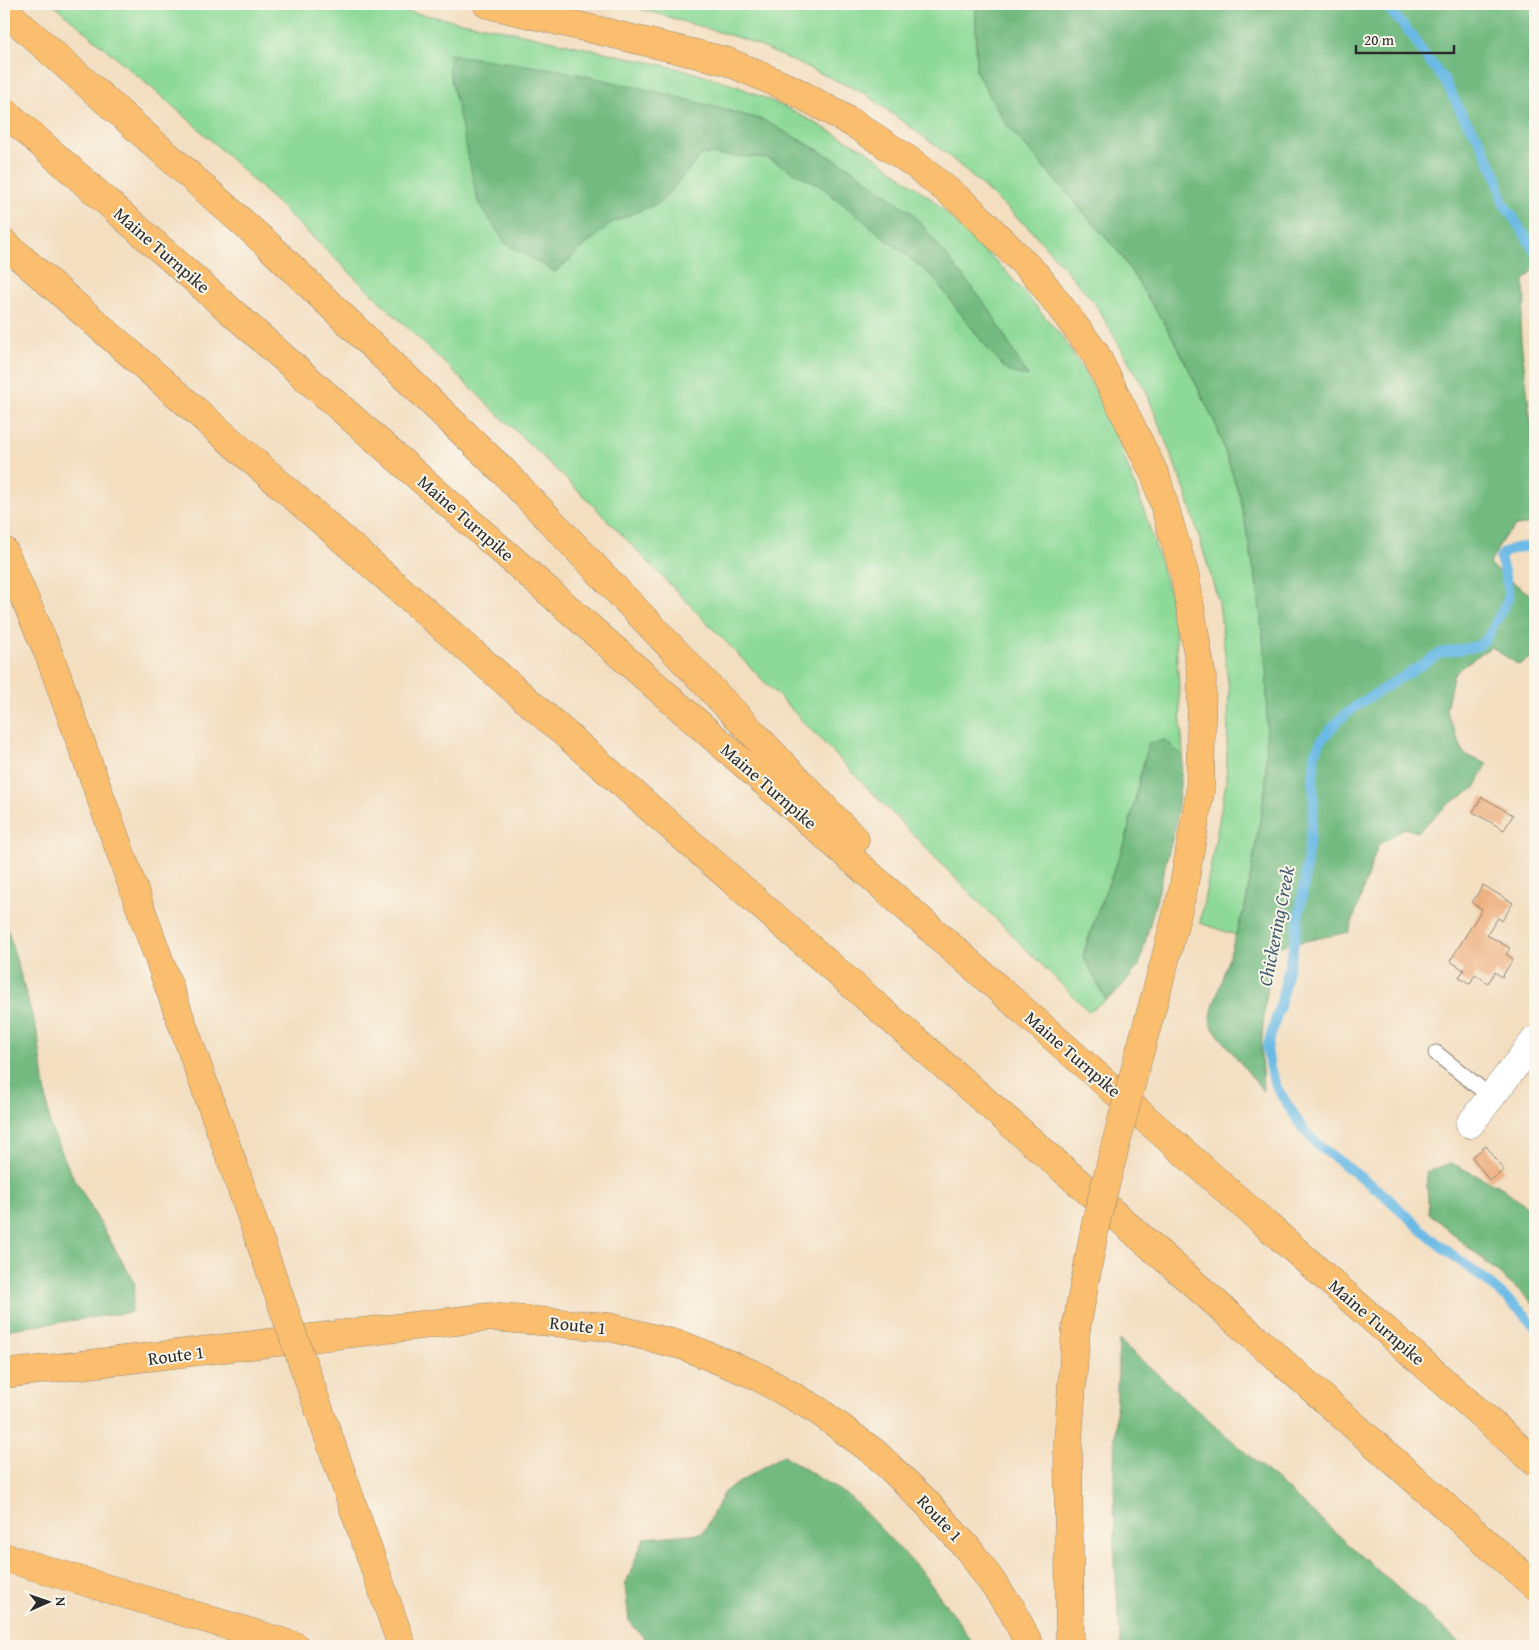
<svg xmlns="http://www.w3.org/2000/svg" width="1539" height="1650" font-family="'Gentium Book Plus',serif">
<style>
.green{fill:#8dda98;stroke:#5c8262}
.forest{fill:#72ba80;stroke:#4e7256}
.lines{fill:none;stroke-linecap:round;stroke-linejoin:round}
.stream{stroke:#6abae5;stroke-width:10}
.building{fill:#edb081}
.service-casing{stroke:#8f8476;stroke-width:17}
.minor-casing{stroke:#8f8476;stroke-width:29}
.primary-casing{stroke:#8f8476;stroke-width:29}
.motorway-casing{stroke:#8f8476;stroke-width:29}
.service{stroke:#fff;stroke-width:15}
.minor{stroke:#fff;stroke-width:28}
.primary{stroke:#fabe6e;stroke-width:28}
.motorway{stroke:#fabe6e;stroke-width:28}
.motorway-bridge-casing{stroke:#8f8476;stroke-width:29;stroke-linecap:butt}
.motorway-bridge{stroke:#fabe6e;stroke-width:28}
.labels{text-anchor:middle;dominant-baseline:central;stroke-width:4;stroke-linejoin:round;paint-order:stroke}
.street-label{font-size:18px;fill:#2b2b2b;stroke:#fbf7ec}
.water-label{font-size:19px;font-style:italic;fill:#415d6c;stroke:#fbf7ec}
</style>
<rect width="100%" height="100%" fill="#fbf7ec"/>
<filter id="ink" filterUnits="userSpaceOnUse"><feTurbulence type="fractalNoise" baseFrequency=".02" numOctaves="2"/><feDisplacementMap in="SourceGraphic" scale="10" xChannelSelector="R" yChannelSelector="G"/><feConvolveMatrix kernelMatrix="1 2 1 2 8 2 1 2 1" color-interpolation-filters="sRGB"/></filter>
<filter id="wash" filterUnits="userSpaceOnUse"><feTurbulence type="fractalNoise" baseFrequency=".0096" numOctaves="4" result="noise"/><feDisplacementMap in="SourceGraphic" scale="20" xChannelSelector="R" yChannelSelector="G"/><feGaussianBlur stdDeviation="1.12" result="paint"/><feColorMatrix in="noise" values="0 0 0 0 0 0 0 0 0 0 0 0 0 0 0 0 0 1.4 0 .05"/><feComposite in="paint" operator="in"/></filter>
<g filter="url(#wash)">
<rect width="100%" height="100%" fill="#f3dec0"/>
<g class="green">
<path d="M53,4H367L504,30L685,70L739,87L785,107L869,152L934,201L1003,268L1063,338L1104,404L1145,513L1174,608L1183,756L1165,740L1141,772L1126,840L1098,910L1083,955L1106,1000L1088,1011L960,883L587,499L194,124Z"/>
<path d="M640,4H976V71L1006,124L1121,255L1175,341L1217,427L1240,497L1258,591L1267,677L1266,784L1246,903L1236,935L1200,923L1226,783L1229,691L1219,603L1185,490L1146,391L1094,302L1032,231L948,155L866,94L746,40L631,6Z"/>
</g>
<g class="forest">
<path d="M976,4H1535V268L1524,281L1525,304L1520,323L1521,340L1530,415L1535,442V524L1516,526L1504,537L1489,565L1535,598V655L1519,665L1491,647L1464,665L1453,676L1446,710L1464,754L1487,764L1475,788L1447,805L1418,832L1404,828L1378,845L1349,932L1275,947L1265,1004L1261,1050L1263,1091L1212,1027L1210,1017L1246,903L1266,784L1267,677L1258,591L1240,497L1217,427L1175,341L1121,255L1006,124L976,71Z"/>
<path d="M448,54L559,70L662,93L763,120L849,167L912,213L989,309L1028,377L1007,371L980,339L932,276L823,188L768,158L702,154L661,202L611,223L555,272L506,244L478,202L449,70Z"/>
<path d="M1165,740L1183,756L1176,824L1139,966L1115,994L1106,1000L1083,955L1098,910L1126,840L1141,772L1149,743Z"/>
<path d="M4,917L38,1036L50,1125L69,1169L135,1284L131,1312L4,1330Z"/>
<path d="M1451,1163L1503,1188L1535,1214V1305L1429,1213L1426,1172Z"/>
<path d="M1119,1340L1463,1646H1121L1115,1566L1114,1467Z"/>
<path d="M783,1455L851,1498L920,1570L961,1625L974,1646H651L629,1621L625,1586L644,1538L703,1533L724,1492Z"/>
</g>
<g class="lines">
<g class="stream">
<path d="M1384,4L1411,34L1425,56L1443,78L1464,118L1479,139L1496,175L1503,202L1535,251"/>
<path d="M1535,547C1523,546 1508,547 1500,557L1508,587V599L1487,638L1478,646L1441,653L1359,704L1340,719L1323,738L1315,752L1313,780L1314,805L1304,885L1296,935L1280,1005L1267,1048L1270,1069L1277,1088L1303,1129L1319,1146L1383,1194L1432,1239L1486,1281L1522,1312L1535,1326"/>
</g>
</g>
<g id="blocks">
<g class="building">
<path d="M1482,797L1513,815L1504,830L1473,812Z"/>
<path d="M1483,885L1513,903L1502,921L1498,918L1487,935L1510,948L1506,954L1513,959L1502,977L1495,972L1488,983L1475,974L1470,984L1459,977L1464,970L1450,961L1482,909L1472,903Z"/>
<path d="M1486,1146L1504,1170L1490,1181L1472,1157Z"/>
</g>
</g>
</g>
<g filter="url(#ink)">
<use href="#blocks" fill-opacity="0" stroke="#8f8476" stroke-width="1"/>
<g class="lines">
<defs>
<path id="service" d="M1436,1053L1491,1097"/>
<path id="minor" d="M1470,1124L1535,1040"/>
<path id="primary" d="M4,1374L490,1317L609,1327L684,1346L755,1375L817,1410L875,1453L925,1501L969,1550L1012,1610L1030,1646"/>
<g id="motorway">
<path d="M487,4L726,61L793,90L856,125L913,163L967,206L1038,277L1095,353L1156,477L1185,576L1202,678L1200,792L1183,890L1163,968"/>
<path d="M4,10L268,245L503,471L855,840"/>
<path d="M4,111L1535,1462"/>
<path d="M4,243L1192,1282L1535,1586"/>
<path d="M4,551L50,657L236,1173"/>
<path d="M4,1557L295,1646"/>
<path d="M1070,1646L1068,1442L1076,1329"/>
</g>
</defs>
<use href="#service" class="service-casing"/>
<use href="#minor" class="minor-casing"/>
<use href="#primary" class="primary-casing"/>
<use href="#motorway" class="motorway-casing"/>
<use href="#service" class="service"/>
<use href="#minor" class="minor"/>
<use href="#primary" class="primary"/>
<use href="#motorway" class="motorway"/>
<defs>
<g id="motorway-bridge">
<path d="M236,1173L402,1646"/>
<path d="M1076,1329L1097,1217L1137,1062L1163,968"/>
</g>
</defs>
<use href="#motorway-bridge" class="motorway-bridge-casing"/>
<use href="#motorway-bridge" class="motorway-bridge"/>
</g>
</g>
<g class="labels">
<g class="street-label">
<text transform="translate(162 250) rotate(41)">Maine Turnpike</text>
<text transform="translate(466 518) rotate(41)">Maine Turnpike</text>
<text transform="translate(769 786) rotate(41)">Maine Turnpike</text>
<text transform="translate(1073 1054) rotate(41)">Maine Turnpike</text>
<text transform="translate(1377 1322) rotate(41)">Maine Turnpike</text>
<text transform="translate(578 1325) rotate(6)">Route 1</text>
<text transform="translate(176 1355) rotate(-7)">Route 1</text>
<text transform="translate(940 1518) rotate(47)">Route 1</text>
</g>
<g class="water-label">
<text transform="translate(1276 926) rotate(-79)">Chickering Creek</text>
</g>
</g>
<rect width="1539" height="1650" fill="none" stroke="#fbf7ec" stroke-width="20"/>
<g transform="translate(48 1602) rotate(88)" stroke="#fbf7ec" stroke-width="4" paint-order="stroke">
<path d="M0-4L9 19L0 12L-9 19Z" fill="#2b2b2b"/>
<text y="-8" font-size="14" font-weight="bold" text-anchor="middle" fill="#2b2b2b">N</text>
</g>
<path d="M1356 45v8h98v-8" fill="none" stroke="#2b2b2b" stroke-width="2.5"/>
<text x="1364" y="45" font-size="15" fill="#2b2b2b" stroke="#fbf7ec" stroke-width="4" paint-order="stroke">20 m</text>
</svg>
